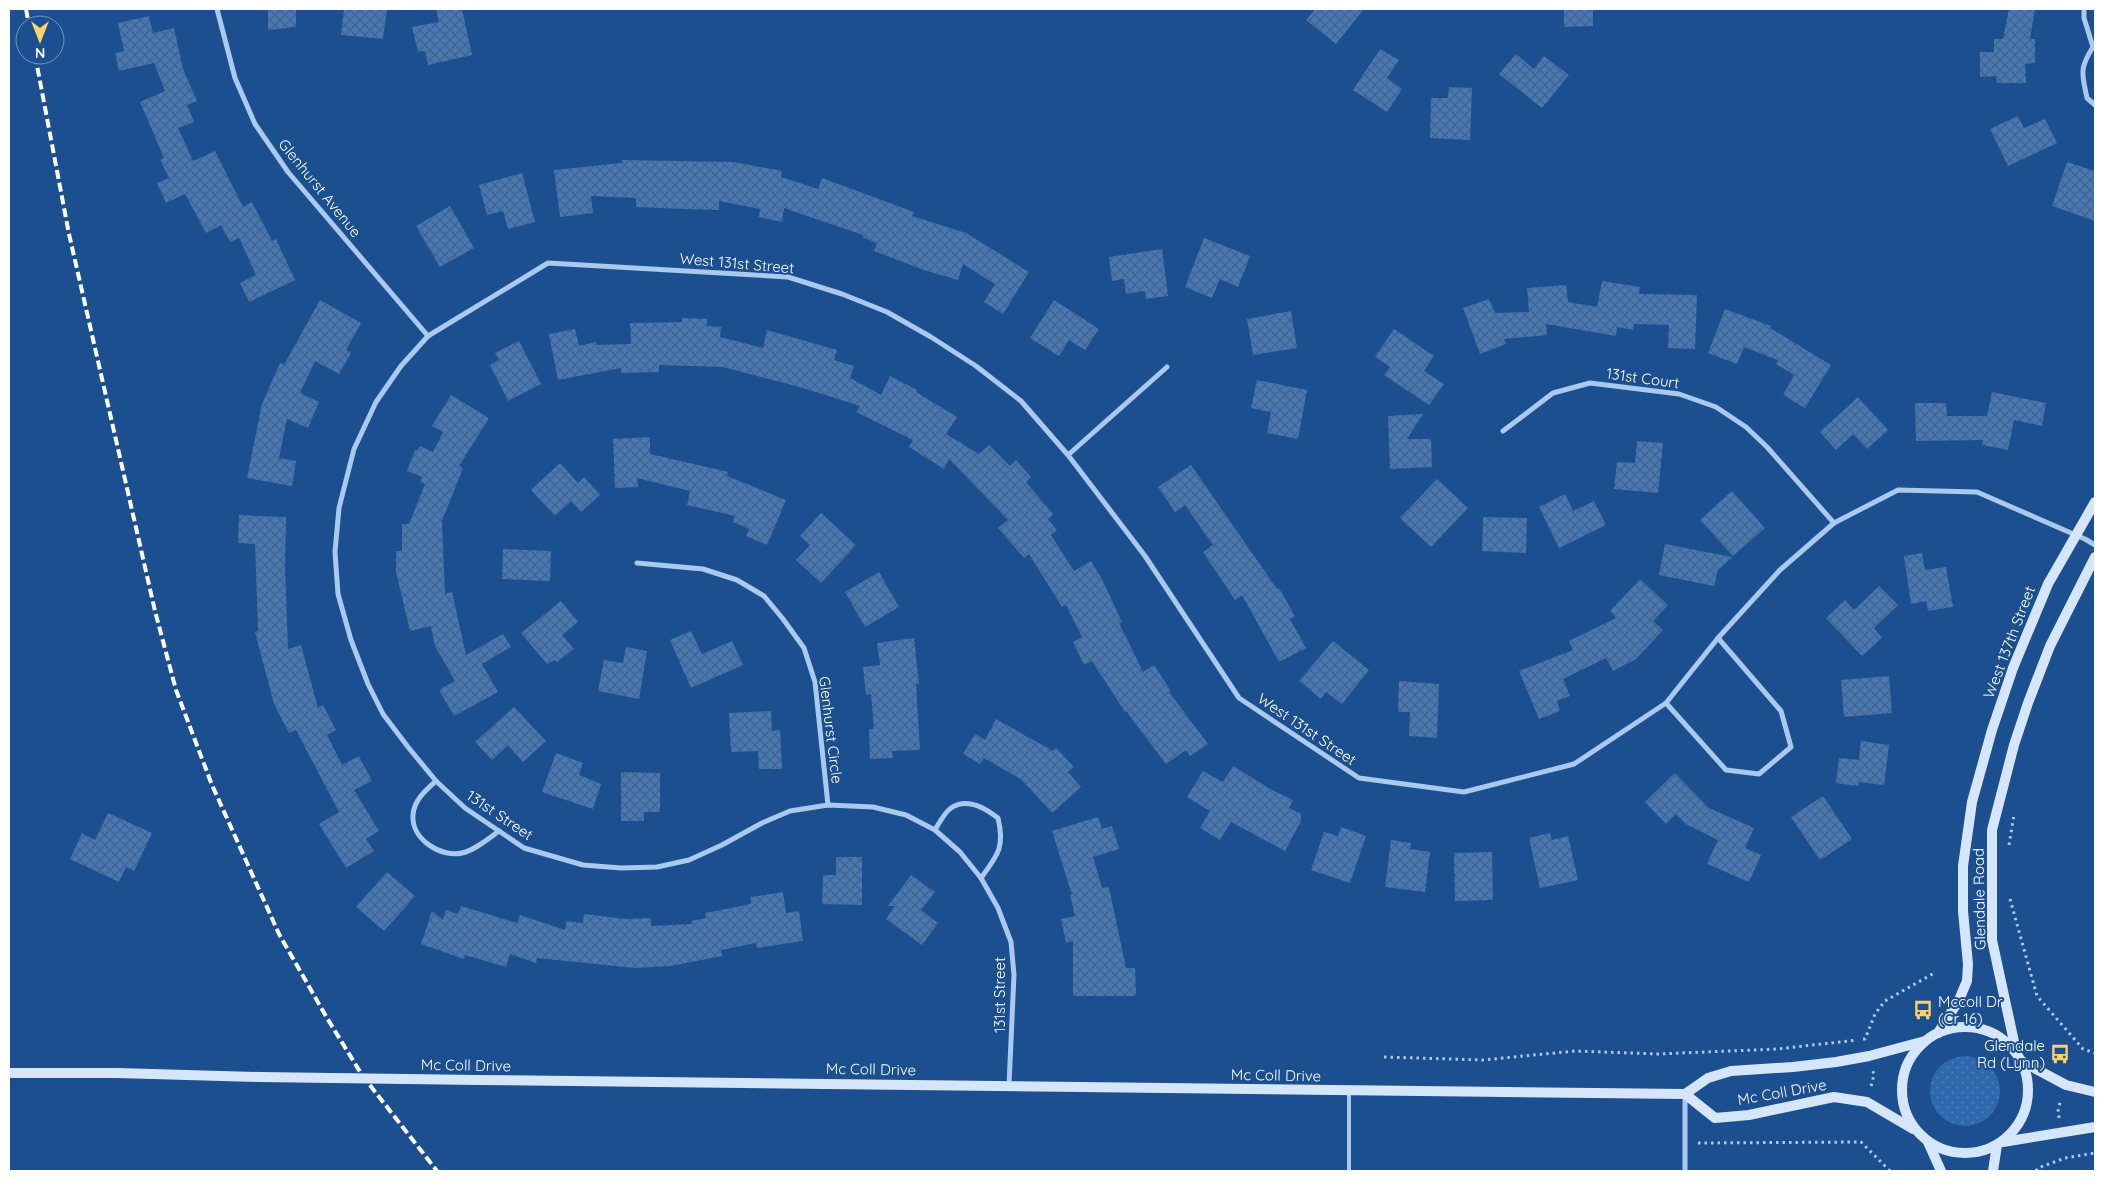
<svg xmlns="http://www.w3.org/2000/svg" width="2104" height="1180" font-family="Quicksand,sans-serif">
<style>
.green{fill:url(#green-dots)}
.building{fill:url(#building-cross-hatch)}
.lines{fill:none;stroke-linecap:round;stroke-linejoin:round}
.path{stroke:#a9c9ee;stroke-width:3;stroke-dasharray:2.5 4;stroke-linecap:butt}
.lane{stroke:#a9c9ee;stroke-width:4}
.street{stroke:#a9c9ee;stroke-width:5}
.secondary{stroke:#d6e6fa;stroke-width:10}
.rail{stroke:#fff;stroke-width:4;stroke-dasharray:9 4;stroke-linecap:butt}
.secondary-bridge{stroke:#d6e6fa;stroke-width:10}
.labels{text-anchor:middle;dominant-baseline:central;stroke-width:4;stroke-linejoin:round;paint-order:stroke}
.street-label{font-size:15px;fill:#fff;stroke:#1b4f8f}
.poi-label{font-size:15px;fill:#fff;stroke:#1b4f8f;text-anchor:start}
</style>
<defs>
<pattern id="green-dots" width="8" height="8" patternUnits="userSpaceOnUse" patternTransform="scale(1.25)"><rect width="8" height="8" fill="#2e69ad"/><path d="M2 2h.1M6 6h.1" fill="none" stroke="#4d80b9" stroke-width="1.8" stroke-linecap="round"/></pattern>
<pattern id="building-cross-hatch" width="8" height="8" patternUnits="userSpaceOnUse" patternTransform="scale(1.25)"><rect width="8" height="8" fill="#4478b7"/><path d="M0 0l8 8M0 8l8-8" fill="none" stroke="#486282"/></pattern>
</defs>
<rect width="100%" height="100%" fill="#1b4f8f"/>
<circle class="green" cx="1965" cy="1091" r="35"/>
<g class="building">
<path d="M268,9H296V27L268,30Z"/>
<path d="M344,9H387L383,39L341,35Z"/>
<path d="M436,9H462L472,55L428,65L425,51L418,52L412,27L439,22Z"/>
<path d="M1315,9H1364L1336,44L1306,20Z"/>
<path d="M1564,9H1593V26L1564,27Z"/>
<path d="M2009,9H2035L2030,39H2035V63L2025,64L2026,83H1997L1996,76L1980,77V52H1994V39H2003Z"/>
<path d="M149,16L153,33L174,28L183,69L197,101L187,105L194,122L178,128L193,161L215,151L243,207L252,202L272,241L276,239L295,280L249,302L240,283L256,275L239,238L230,242L221,225L206,233L185,194L166,203L157,183L169,178L160,160L164,158L140,102L165,91L154,63L119,71L115,53L124,51L118,23Z"/>
<path d="M1380,49L1399,60L1387,78L1402,89L1387,112L1353,90Z"/>
<path d="M1516,54L1534,69L1544,56L1569,75L1542,108L1499,74Z"/>
<path d="M1449,87L1472,88L1470,140L1430,138L1431,98H1448Z"/>
<path d="M2018,116L2024,128L2045,119L2057,143L2008,166L1990,129Z"/>
<path d="M622,160L733,162L782,171L781,177L818,189L822,178L914,212L912,216L966,233L1029,272L1003,314L984,302L995,284L963,264L958,280L924,270L874,251L877,243L862,237L863,235L784,208L782,222L759,217L760,209L719,201V210L682,209L636,207V198L591,196L593,213L560,217L554,170L622,163Z"/>
<path d="M2067,162L2095,171V221L2052,206Z"/>
<path d="M522,173L535,222L508,229L503,211L487,215L479,185Z"/>
<path d="M450,206L474,248L440,267L416,226Z"/>
<path d="M1204,238L1250,256L1238,287L1220,279L1212,298L1185,287Z"/>
<path d="M1162,249L1168,296L1146,299L1145,291L1126,294L1124,279L1112,281L1109,257Z"/>
<path d="M1602,281L1640,287L1639,294L1697,295L1695,349L1668,348L1669,325L1634,324L1633,330L1617,327L1616,336L1546,324L1547,335L1504,339L1506,344L1480,354L1463,308L1489,299L1495,313L1529,312L1527,288L1566,285L1568,302L1597,307Z"/>
<path d="M320,300L361,323L346,350L351,353L339,374L315,361L300,393L319,402L308,428L287,419L279,458L296,461L292,486L247,478L262,404L280,363L284,365Z"/>
<path d="M1054,300L1099,329L1085,350L1069,340L1059,356L1030,338Z"/>
<path d="M1725,309L1771,326L1770,328L1831,365L1805,408L1783,395L1794,375L1776,364L1778,360L1744,347L1737,364L1708,353Z"/>
<path d="M1291,311L1297,348L1253,355L1247,319Z"/>
<path d="M682,318L707,319V326L721,327L720,337L763,348L767,330L837,350L834,360L854,366L850,378L881,395L890,376L917,390L916,392L957,417L946,434L979,454L989,445L1010,466L1016,460L1031,477L1026,482L1053,514L1048,519L1057,530L1051,535L1074,571L1091,561L1103,581L1122,622L1119,623L1143,672L1154,665L1171,691L1169,692L1208,744L1190,756L1186,750L1166,764L1126,711L1125,712L1092,661L1084,665L1073,642L1082,637L1066,605L1062,607L1029,554L1024,558L998,528L1008,520L949,459L944,469L909,447L913,440L856,412L860,406L803,388L723,367L659,365V372L621,373V368L558,380L549,334L575,329L579,346L596,342L597,345L631,344L630,323L682,322Z"/>
<path d="M1394,329L1434,356L1424,371L1444,384L1429,405L1384,375L1390,367L1375,357Z"/>
<path d="M519,341L541,384L508,401L490,365L499,360L495,353Z"/>
<path d="M1257,380L1307,390L1298,439L1267,433L1271,412L1251,408Z"/>
<path d="M1992,392L2046,403L2042,426L2014,420L2008,450L1982,445L1983,440L1916,441L1915,403H1946L1947,416H1987Z"/>
<path d="M451,395L489,418L459,466L463,468L442,521L445,594L452,592L466,655L503,634L511,647L482,664L498,692L454,716L439,690L455,681L435,646L431,626L410,631L396,572V551H402V524H409L425,484L420,482L422,477L407,471L415,450L417,451L420,446L433,452L443,432L432,426Z"/>
<path d="M1858,397L1888,430L1867,449L1853,434L1836,450L1820,432Z"/>
<path d="M1423,414L1407,439H1431L1432,467L1390,469L1388,416Z"/>
<path d="M650,437V454L728,472L727,476L786,500L767,545L746,536L749,529L733,522L735,516L687,505L690,491L637,478L638,487L615,488L613,439Z"/>
<path d="M1637,441L1663,443L1658,493L1614,489L1617,462L1635,463Z"/>
<path d="M560,463L578,483L584,477L600,495L581,512L571,501L555,516L531,490Z"/>
<path d="M1191,465L1277,589L1279,588L1295,616L1290,619L1306,648L1279,662L1242,595L1235,600L1203,552L1213,545L1185,505L1175,512L1158,487Z"/>
<path d="M1437,479L1468,508L1431,547L1400,518Z"/>
<path d="M1732,491L1765,528L1733,556L1700,520Z"/>
<path d="M1565,494L1573,511L1594,501L1606,525L1559,548L1539,507Z"/>
<path d="M821,513L856,545L821,583L796,560L810,545L800,536Z"/>
<path d="M239,515L286,517L285,567L288,649L301,645L318,708L323,705L336,730L327,735L342,765L359,756L372,781L354,790L379,831L366,839L374,851L346,868L319,824L339,812L296,730L289,733L274,704L255,632L258,631L255,544L238,543Z"/>
<path d="M1483,517L1527,518L1526,553L1482,551Z"/>
<path d="M1665,544L1732,557L1718,570L1714,586L1659,575Z"/>
<path d="M503,549L551,551L550,581L502,579Z"/>
<path d="M1922,553L1925,570L1946,567L1953,607L1928,611L1926,601L1911,604L1904,556Z"/>
<path d="M879,572L899,607L865,627L845,592Z"/>
<path d="M1640,579L1668,605L1653,621L1663,630L1636,659L1613,671L1606,658L1563,679L1570,696L1557,701L1560,711L1539,719L1519,671L1573,650L1569,641L1616,618L1610,611Z"/>
<path d="M1879,586L1898,605L1874,628L1882,638L1862,656L1826,618L1845,600L1854,610Z"/>
<path d="M561,601L578,622L562,635L574,649L557,662L555,660L547,664L521,633Z"/>
<path d="M691,631L702,654L732,641L743,665L691,688L670,640Z"/>
<path d="M914,638L919,684H916L920,750L892,751L893,758L870,759L869,729H874L871,694L866,695L863,667L880,665L877,643Z"/>
<path d="M1333,641L1369,670L1342,704L1326,692L1321,699L1299,681Z"/>
<path d="M626,647L647,651L639,699L598,691L604,660L623,663Z"/>
<path d="M1889,676L1892,713L1844,717L1841,680Z"/>
<path d="M1399,681L1439,684L1437,738L1409,736L1410,712H1398Z"/>
<path d="M514,707L546,741L523,762L508,745L492,760L475,742Z"/>
<path d="M771,711L772,731L780,730L782,769H759L758,751L731,752L729,713Z"/>
<path d="M996,719L1053,751L1056,748L1074,767L1068,772L1081,787L1052,813L1022,780L984,758L980,764L963,754L975,734L985,740Z"/>
<path d="M1861,741L1889,745L1884,785L1859,782L1858,786L1836,783L1839,758L1859,760Z"/>
<path d="M556,753L583,763L579,775L601,784L593,809L542,792Z"/>
<path d="M1233,766L1272,790L1293,800L1289,808L1301,814V821L1285,851L1231,822L1220,840L1200,828L1210,811L1187,797L1203,771L1223,782Z"/>
<path d="M621,772L660,773V812H644V821H621Z"/>
<path d="M1675,773L1709,808L1754,828L1745,848L1761,855L1749,882L1707,864L1718,840L1686,824L1676,814L1666,824L1645,802Z"/>
<path d="M1823,796L1852,839L1820,860L1791,817Z"/>
<path d="M108,813L152,833L134,871L126,867L119,882L70,859L82,833L95,840Z"/>
<path d="M1098,817L1102,829L1112,826L1119,849L1093,857L1102,888L1109,887L1126,968H1135L1136,996H1073V941L1066,943L1061,919L1075,916L1070,895H1072L1052,831Z"/>
<path d="M1341,827L1366,836L1350,883L1311,870L1324,832L1338,836Z"/>
<path d="M1550,833L1552,840L1568,836L1578,880L1540,888L1529,838Z"/>
<path d="M1391,840L1411,843L1410,849L1430,852L1425,892L1385,887Z"/>
<path d="M1492,852L1493,900L1455,901L1454,853Z"/>
<path d="M836,857H862V905L822,904L823,875H836Z"/>
<path d="M387,872L415,896L384,931L356,907Z"/>
<path d="M911,875L935,892L921,910L938,923L922,945L886,919L895,906H888Z"/>
<path d="M783,892L786,913L799,911L803,941L757,948L756,943L721,950L722,956L671,966L635,968L537,958L536,963L510,954L506,967L465,955L464,959L421,944L432,911L443,920L446,910L458,914L461,906L517,923L520,915L565,930L566,921L583,923L584,914L625,919L651,918V926L692,924L691,921L706,918L705,913L751,904L750,897Z"/>
</g>
<g class="lines">
<g class="path">
<path d="M2009,845L2014,815"/>
<path d="M2010,899L2037,996L2083,1049L2095,1053"/>
<path d="M1863,1039H1865L1875,1014L1885,1001L1936,972"/>
<path d="M1384,1057L1483,1060L1575,1051L1657,1054L1778,1049L1857,1040"/>
<path d="M1871,1086L1874,1075L1873,1071"/>
<path d="M2059,1118L2058,1109L2061,1100"/>
<path d="M1698,1143L1861,1142L1890,1171"/>
<path d="M2036,1171L2038,1168L2065,1158L2095,1153"/>
</g>
<path class="lane" d="M1349,1091V1171"/>
<g class="street">
<path d="M217,9L235,78L255,124L288,172L428,336"/>
<path d="M2084,9V18L2093,47"/>
<path d="M2095,46L2093,47C2079,69 2082,74 2087,98L2095,105"/>
<path d="M1503,431L1553,393L1590,383L1679,394L1716,407L1746,427L1767,447L1834,523"/>
<path d="M1068,455L1167,367"/>
<path d="M637,563L703,569L737,580L764,596L783,619L804,648L815,682L828,805"/>
<path d="M1666,703L1726,770L1759,774L1791,747L1781,711L1718,638"/>
<path d="M436,781C426,790 414,800 413,815C411,839 441,858 462,853C475,850 488,839 499,831"/>
<path d="M935,830C939,823 945,812 951,808C967,797 985,808 998,818C1005,847 998,855 981,878"/>
<path d="M1009,1085L1014,975L1011,942L998,908L981,878L960,852L935,830L906,815L873,807L828,805L790,811L762,823L722,845L689,860L657,867L621,868L583,865L524,848L499,831L465,808L436,781L408,747L383,714L368,684L351,640L338,594L335,552L339,508L354,449L376,402L401,366L428,336L548,263L788,277L842,294L887,312L931,337L976,366L1021,401L1068,455L1145,556L1239,698L1359,778L1464,792L1574,764L1666,703L1718,638L1780,570L1834,523L1898,490L1977,492L2085,539L2095,545"/>
<path d="M1685,1094V1171"/>
</g>
<g class="secondary">
<circle cx="1965" cy="1090" r="63"/>
<path d="M1938,1033L1959,1000L1967,981L1968,964L1963,911V866L1972,802L1992,730L2013,668L2048,584L2095,502"/>
<path d="M2016,1051L1992,940V830L2014,745L2028,703L2050,646L2095,557"/>
<path d="M2023,1062L2066,1085L2095,1092"/>
<path d="M9,1073H117L259,1077"/>
<path d="M479,1080L1685,1094L1708,1078L1731,1071L1793,1067L1836,1062L1869,1056L1925,1041"/>
<path d="M1685,1094L1715,1118L1749,1115L1834,1097L1867,1102L1913,1129"/>
<path d="M1928,1142L1941,1171"/>
<path d="M2003,1142L2095,1127"/>
<path d="M1993,1171L1997,1145"/>
</g>
<g class="rail">
<path d="M26,9L29,25"/>
<path d="M35,55L69,234L155,611L176,690L212,785L279,934L327,1018L362,1075L437,1171"/>
</g>
<path class="secondary-bridge" d="M259,1077L479,1080"/>
</g>
<defs>
<symbol id="bus-bare" viewBox="-9 -9 18 18"><path d="M-5-6H5V4H4V6H2V4H-2V6H-4V4H-5ZM-3.5-4V0h7V-4ZM-3.5 1.2v1.5H-2V1.2ZM2 1.2v1.5H3.5V1.2Z" fill="#ffd166" stroke="#1b4f8f" stroke-width="2.5" paint-order="stroke"/></symbol>
</defs>
<g fill-rule="evenodd">
<use href="#bus-bare" x="1909" y="996" width="28" height="28"/>
<use href="#bus-bare" x="2046" y="1040" width="28" height="28"/>
</g>
<g class="labels">
<g class="street-label">
<text transform="translate(320 188) rotate(51)">Glenhurst Avenue</text>
<text transform="translate(737 263) rotate(5)">West 131st Street</text>
<text transform="translate(1643 378) rotate(8)">131st Court</text>
<text transform="translate(2009 642) rotate(-69)">West 137th Street</text>
<text transform="translate(1307 729) rotate(34)">West 131st Street</text>
<text transform="translate(831 730) rotate(83)">Glenhurst Circle</text>
<text transform="translate(500 815) rotate(34)">131st Street</text>
<text transform="translate(1979 899) rotate(-91)">Glendale Road</text>
<text transform="translate(999 995) rotate(-90)">131st Street</text>
<text transform="translate(466 1065) rotate(1)">Mc Coll Drive</text>
<text transform="translate(871 1069) rotate(1)">Mc Coll Drive</text>
<text transform="translate(1276 1075) rotate(1)">Mc Coll Drive</text>
<text transform="translate(1782 1092) rotate(-10)">Mc Coll Drive</text>
</g>
<g class="poi-label">
<text x="1938" y="1001">Mccoll Dr<tspan x="1938" dy="17">(Cr 16)</tspan></text>
<text x="2045" y="1045" text-anchor="end">Glendale<tspan x="2045" dy="17">Rd (Lynn)</tspan></text>
</g>
</g>
<rect width="2104" height="1180" fill="none" stroke="#ffffff" stroke-width="20"/>
<g transform="translate(40 40) rotate(180)"><circle r="24" fill="#1b4f8f" stroke="#7695bc"/>
<path d="M0-4L9 19L0 12L-9 19Z" fill="#ffd166"/>
<text y="-8" font-size="14" font-weight="bold" text-anchor="middle" fill="#ffffff">N</text>
</g>
</svg>
